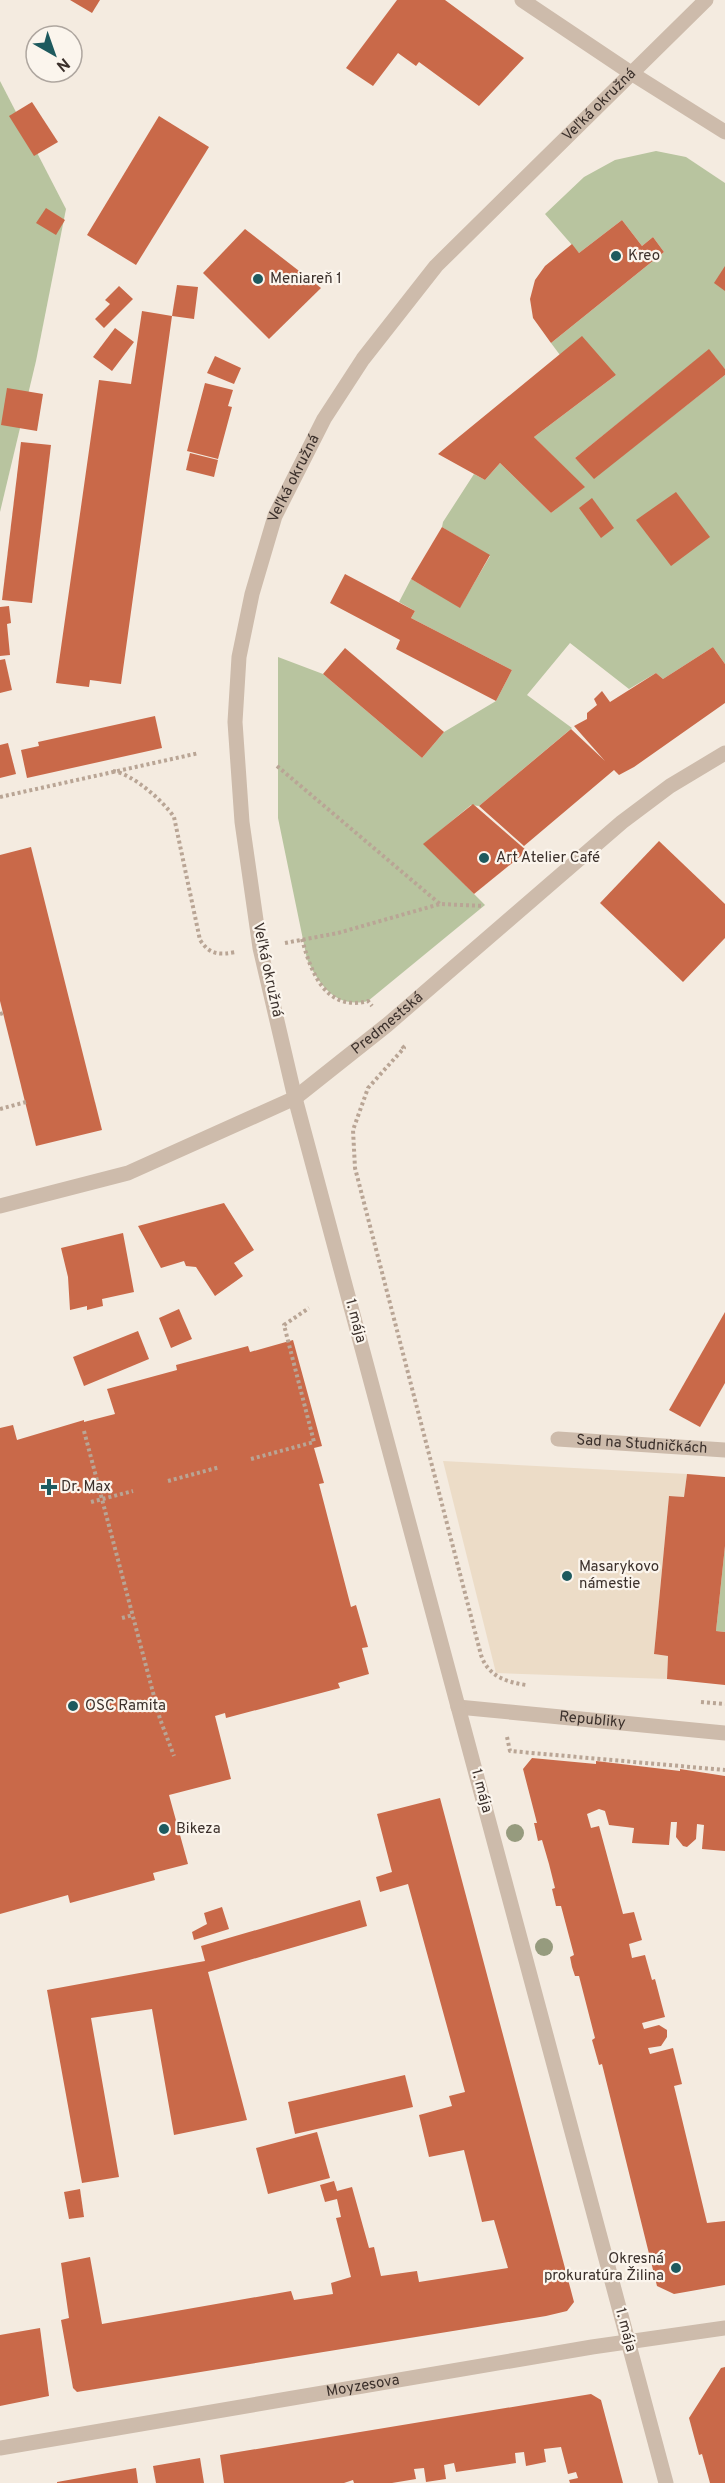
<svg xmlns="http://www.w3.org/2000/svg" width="725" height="2483" font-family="Overpass,sans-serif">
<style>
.green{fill:#b8c49f}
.plaza{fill:#ecdcc7}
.building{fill:#c96949}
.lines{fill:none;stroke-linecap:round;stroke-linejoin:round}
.path{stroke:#b9a595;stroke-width:4;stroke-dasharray:3 3;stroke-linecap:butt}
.street{stroke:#cdbbab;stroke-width:15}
.tree{fill:#969b7e}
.poi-dot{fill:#1e5a5e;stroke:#fbf5ed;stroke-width:2}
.labels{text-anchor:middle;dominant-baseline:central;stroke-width:4.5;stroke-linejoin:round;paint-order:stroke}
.street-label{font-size:15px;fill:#3b302b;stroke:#fbf5ed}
.poi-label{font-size:15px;fill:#3b302b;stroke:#fbf5ed;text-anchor:start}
</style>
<rect width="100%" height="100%" fill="#f4ebe0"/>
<g class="green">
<path d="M0,81L66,209L36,361L0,512Z"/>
<path d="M656,151L686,157L725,183V369L709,350L575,458L594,478L725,375V664L713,647L663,679L656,673L629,689L570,643L527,695L572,728L479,806L471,805L424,844L485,905L368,1001C336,1009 319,985 307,959L278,818V657L323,674L422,758L444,732L496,701L512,670L411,618L415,611L399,602L411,579L460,607L490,556L442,527L443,522L474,474L485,480L500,463L551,513L584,487L534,437L616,375L560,355L551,343L664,252L653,237L642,246L622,220L579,253L545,214L584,177L615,160Z"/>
<path d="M725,1546V1632L716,1631Z"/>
</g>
<path class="plaza" d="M443,1461L687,1474L684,1497L669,1496L654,1654L668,1656L667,1679L496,1673Z"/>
<g class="building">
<path d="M70,0H100L92,13Z"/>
<path d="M397,0H445L524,58L479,106L419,62L416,66L398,53L373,86L346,68Z"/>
<path d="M32,102L58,142L34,156L9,116Z"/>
<path d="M159,116L209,147L136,265L87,235Z"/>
<path d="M46,208L65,220L56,235L36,223Z"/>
<path d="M622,220L642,246L653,237L664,252L551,343L533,318L530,299L535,280L545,266L572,244L579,253Z"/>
<path d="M245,229L321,288L269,339L203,273Z"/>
<path d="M725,266V291L714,283Z"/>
<path d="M177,285L198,287L194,319L172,316Z"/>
<path d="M119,286L133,299L104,328L95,319L110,304L105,300Z"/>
<path d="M142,311L172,316L121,684L90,680L89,687L56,683L99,380L131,384Z"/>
<path d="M115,328L134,342L112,371L93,357Z"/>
<path d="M582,336L616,375L534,437L585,487L551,513L500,463L485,480L438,454Z"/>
<path d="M709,349L725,369V375L594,479L575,458Z"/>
<path d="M215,356L241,368L234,384L207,373Z"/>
<path d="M205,383L233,390L228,406L232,407L218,459L187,451Z"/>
<path d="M7,388L43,394L37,431L1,425Z"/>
<path d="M21,442L51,445L32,603L2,600Z"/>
<path d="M190,453L218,460L214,477L186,470Z"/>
<path d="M676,492L710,537L671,566L636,520Z"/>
<path d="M592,498L614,528L601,538L579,508Z"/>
<path d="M442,527L490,555L460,608L411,579Z"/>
<path d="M345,574L415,611L411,618L512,670L496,701L396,649L400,640L330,603Z"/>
<path d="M9,606L11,623L7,624L10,655L0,656V607Z"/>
<path d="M713,647L725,664V703L634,767L619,775L614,770L524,846L479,806L571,729L605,761L574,726L587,719V713L597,705L594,699L602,691L610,702L656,673L663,679Z"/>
<path d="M345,648L444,732L422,758L323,674Z"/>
<path d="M5,659L12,690L0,693V660Z"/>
<path d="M155,716L162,748L27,778L21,750L39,746L38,742Z"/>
<path d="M8,743L16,774L0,778V745Z"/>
<path d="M473,804L527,851L474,894L423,844Z"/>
<path d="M659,841L725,904V938L683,982L600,903Z"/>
<path d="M31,847L102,1130L36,1146L0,1001V855Z"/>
<path d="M224,1203L254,1250L234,1263L243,1276L215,1296L196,1267L186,1266L184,1261L161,1268L138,1226Z"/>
<path d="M123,1233L134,1292L102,1299L103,1306L87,1310V1306L70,1310L68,1277L61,1248Z"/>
<path d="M179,1309L192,1339L171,1348L159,1318Z"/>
<path d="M725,1312V1383L700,1427L669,1410Z"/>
<path d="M138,1331L149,1359L84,1386L73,1357Z"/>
<path d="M293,1340L322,1446L314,1448L324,1483L319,1484L351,1607L356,1605L368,1647L362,1648L369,1674L338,1683L340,1688L226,1718L225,1713L215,1716L231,1779L169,1795L188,1864L153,1873L155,1880L70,1903L68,1895L0,1914V1428L13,1425L17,1440L84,1420V1422L115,1414L107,1389L177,1370L176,1365L248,1346L250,1352Z"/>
<path d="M687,1474L725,1477V1546L716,1631L725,1632V1685L667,1679L668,1656L654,1654L669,1496L684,1497Z"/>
<path d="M532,1758L596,1764V1761L680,1771V1769L725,1776V1851L702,1849L704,1825L697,1824L696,1839L687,1847L683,1846L676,1837L677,1822H671L669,1845L632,1843L634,1828L609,1825L605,1811L599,1809L587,1814L591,1828L599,1826L623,1914L634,1912L642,1940L629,1944L632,1958L645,1955L652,1980L655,1979L665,2017L642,2023L644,2029L659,2025L667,2030V2037L661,2046L648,2048L650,2054L673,2048L682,2084L674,2086L707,2223L725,2221V2285L674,2294L657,2286L602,2064L599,2065L592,2040L595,2038L579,1976H575L572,1967L570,1957L574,1955L561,1906H556L552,1889L555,1888L549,1864L542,1840L538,1841L534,1823H537L523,1769Z"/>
<path d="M440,1798L574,2302L567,2311L546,2316L77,2392L73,2388L61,2320L69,2318L61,2263L90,2257L102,2324L291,2291L294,2300L333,2294L331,2283L351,2277L336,2218L341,2217L337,2199L325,2202L320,2185L334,2181L337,2191L352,2187L369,2248L374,2247L381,2276L417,2271L419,2282L508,2268L494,2220L482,2222L464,2150L429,2157L419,2115L452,2106L449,2096L465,2092L408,1884L380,1892L376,1877L392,1872L377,1814Z"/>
<path d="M360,1900L367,1926L208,1972L247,2120L174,2135L152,2009L91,2018L119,2177L82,2183L47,1990L205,1961L201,1946Z"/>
<path d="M222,1907L229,1929L194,1940L192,1932L207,1924L204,1913Z"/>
<path d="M405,2075L413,2107L295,2134L288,2102Z"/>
<path d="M317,2132L330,2178L268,2194L256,2148Z"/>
<path d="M80,2189L84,2217L69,2219L64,2192Z"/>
<path d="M40,2328L49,2396L0,2406V2335Z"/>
<path d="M725,2367V2483H710L702,2454L699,2455L689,2418L721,2368Z"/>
<path d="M591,2394L601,2400L623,2483H570L569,2480L578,2478L576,2472L568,2474L561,2447L544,2449L546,2462L526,2466L524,2452L515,2453L516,2463L456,2472L454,2463L444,2465L446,2479L426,2482L424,2468L414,2469L416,2479L392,2483H354L353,2480L344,2483H224L220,2455Z"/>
<path d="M200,2458L204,2483H156L153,2466Z"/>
<path d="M136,2468L138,2483H57V2482Z"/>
</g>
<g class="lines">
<g class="path">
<path d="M277,766L440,904"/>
<path d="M113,771C133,774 163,801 174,817L200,940C210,955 219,955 236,952"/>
<path d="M0,797L199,753"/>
<path d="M302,939C311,973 326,1012 368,1001L372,1006"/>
<path d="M285,943L338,933L440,904L484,906"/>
<path d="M0,1014L3,1013"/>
<path d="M402,1046L404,1048L368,1088L353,1130L355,1168L481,1655C488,1676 506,1682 526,1685"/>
<path d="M0,1109L26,1102"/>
<path d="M84,1431L160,1719L174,1756"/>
<path d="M251,1459L314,1442L284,1325L309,1308"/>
<path d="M168,1481L220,1467"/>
<path d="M91,1502L133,1491"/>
<path d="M122,1618L133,1615"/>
<path d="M701,1702L725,1704"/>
<path d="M507,1737L510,1751L725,1770"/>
<path d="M177,1826L194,1821"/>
</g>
<g class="street">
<path d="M522,0L631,73L725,132"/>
<path id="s1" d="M0,1206L128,1173L295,1098L387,1025L622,822L670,786L725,753"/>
<path id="s2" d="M558,1439L725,1450"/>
<path id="s3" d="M458,1707L725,1733"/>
<path id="s4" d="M0,2448L592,2347L725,2328"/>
<path id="s5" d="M666,2483L295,1098L260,948L242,822L235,722L239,657L252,594L275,516L324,419L363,359L436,266L706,0"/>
</g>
</g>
<g class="tree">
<circle cx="515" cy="1833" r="9"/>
<circle cx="544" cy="1947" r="9"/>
</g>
<g class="poi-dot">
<circle cx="616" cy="256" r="6"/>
<circle cx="258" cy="279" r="6"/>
<circle cx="484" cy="858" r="6"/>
<path d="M46 1478h6v6h6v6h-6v6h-6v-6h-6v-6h6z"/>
<circle cx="567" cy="1576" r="6"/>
<circle cx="73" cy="1706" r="6"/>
<circle cx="164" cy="1829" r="6"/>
<circle cx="676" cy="2268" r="6"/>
</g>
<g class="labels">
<g class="street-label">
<text stroke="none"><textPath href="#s5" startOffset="2554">Veľká okružná</textPath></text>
<text stroke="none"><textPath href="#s5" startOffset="2068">Veľká okružná</textPath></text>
<text transform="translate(267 970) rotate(78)">Veľká okružná</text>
<text stroke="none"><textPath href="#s1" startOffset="434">Predmestská</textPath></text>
<text transform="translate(355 1321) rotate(75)">1. mája</text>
<text stroke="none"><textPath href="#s2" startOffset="84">Sad na Studničkách</textPath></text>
<text stroke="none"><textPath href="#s3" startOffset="135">Republiky</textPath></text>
<text transform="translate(481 1791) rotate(75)">1. mája</text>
<text transform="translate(625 2330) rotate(75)">1. mája</text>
<text stroke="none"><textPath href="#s4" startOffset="368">Moyzesova</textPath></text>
</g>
<g class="poi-label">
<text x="628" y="256">Kreo</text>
<text x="270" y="279">Meniareň 1</text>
<text x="496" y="858">Art Atelier Café</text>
<text x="61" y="1487">Dr. Max</text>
<text x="579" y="1567">Masarykovo<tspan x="579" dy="17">námestie</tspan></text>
<text x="85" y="1706">OSC Ramita</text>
<text x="176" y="1829">Bikeza</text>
<text x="664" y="2259" text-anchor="end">Okresná<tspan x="664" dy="17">prokuratúra Žilina</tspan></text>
</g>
</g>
<g transform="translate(54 54) rotate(140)"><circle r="28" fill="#fbf5ed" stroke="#aea69f" stroke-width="1.5"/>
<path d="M0-4.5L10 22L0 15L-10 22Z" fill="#1e5a5e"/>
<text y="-9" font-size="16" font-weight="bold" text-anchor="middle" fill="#3b302b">N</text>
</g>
</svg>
